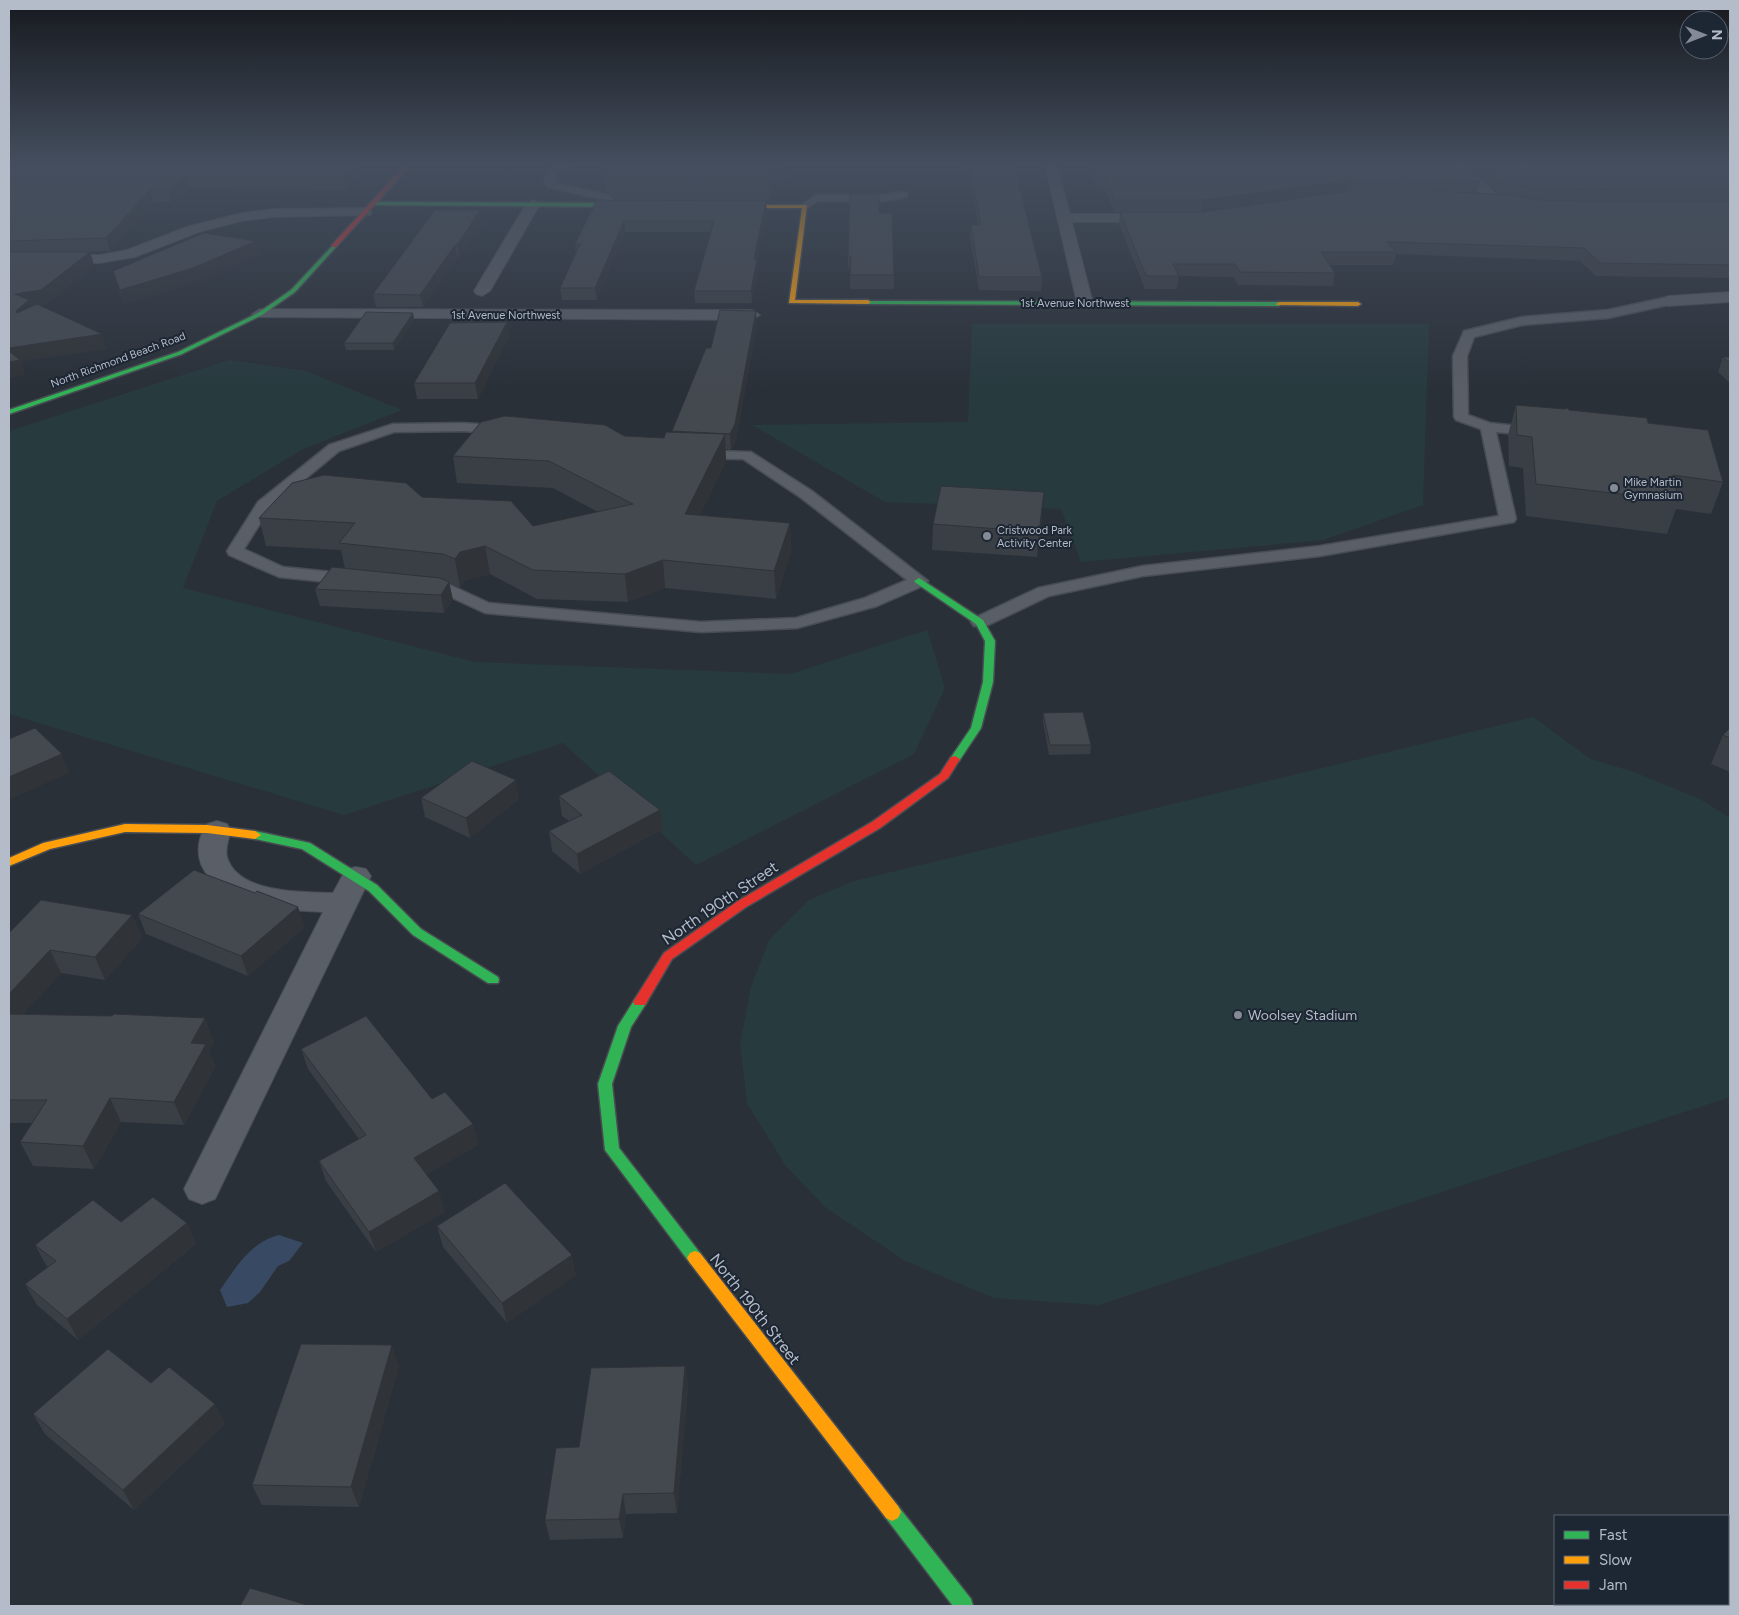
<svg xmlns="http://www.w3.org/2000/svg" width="1739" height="1615" font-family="Figtree,sans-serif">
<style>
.green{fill:#273a3e}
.water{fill:#384963}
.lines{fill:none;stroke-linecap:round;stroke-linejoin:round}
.lane-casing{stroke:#484c53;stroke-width:3}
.street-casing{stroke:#484c53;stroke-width:2}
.fast-casing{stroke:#484c53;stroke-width:3}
.slow-casing{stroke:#484c53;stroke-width:3}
.jam-casing{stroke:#484c53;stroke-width:3}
.lane{fill:#5a5e66;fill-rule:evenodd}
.street{fill:#5a5e66;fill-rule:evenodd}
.fast{fill:#30b455;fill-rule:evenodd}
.slow{fill:#ff9f0a;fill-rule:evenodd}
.jam{fill:#e5322d;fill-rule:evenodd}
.wall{fill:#3a3f45}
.shaded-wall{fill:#303338}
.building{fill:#444950;stroke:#303338}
.poi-dot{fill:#848b96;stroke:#1d2633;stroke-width:2}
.labels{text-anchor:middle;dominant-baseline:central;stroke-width:4;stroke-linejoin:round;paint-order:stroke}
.far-street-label{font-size:11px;fill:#b4bcc9;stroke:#1d2633}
.far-poi-label{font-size:11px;fill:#b4bcc9;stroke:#1d2633;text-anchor:start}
.poi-label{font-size:14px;fill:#b4bcc9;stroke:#1d2633;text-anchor:start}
.near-street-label{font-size:16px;fill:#b4bcc9;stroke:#1d2633}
</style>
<rect width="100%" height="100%" fill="#2a3038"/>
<g class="green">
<path d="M972,324H1429L1423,505L1323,540L1081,562L1061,509L885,502L752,425L968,422Z"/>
<path d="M229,360L306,371L402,410L303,449L217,501L183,588L475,662L790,674L927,630L945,688L914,754L696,865L563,743L344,815L9,714V431Z"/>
<path d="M1533,717L1591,759L1634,772L1700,799L1730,818V1097L1099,1305L994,1298L905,1261L825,1207L785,1165L747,1103L740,1044L751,987L769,940L809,900L854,881Z"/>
</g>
<path class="water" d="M279,1235L303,1243L289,1261L278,1266L260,1292L248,1303L227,1307L220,1290C236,1267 251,1242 279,1235Z"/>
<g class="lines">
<defs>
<g id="lane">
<path d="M559,165H571L557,173L555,183L609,195L617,205L616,207H608L601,199L547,187L544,181L549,169Z"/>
<path d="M903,192L907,193V197L883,201H818L805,209L800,206L816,195H883Z"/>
<path d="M1668,297L1672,298L1674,301L1672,304L1608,318L1522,325L1474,337L1467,356L1468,415L1490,423L1538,428L1545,432L1538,436L1496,432L1516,519L1514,522L1320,556L1143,576L1049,596L986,626H974L971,622L974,618L1038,588L1143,566L1320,546L1499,516L1481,429L1456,420L1454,417L1453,356L1464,331L1522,317L1608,310Z"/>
<path d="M463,423L607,433L676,450L751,452L812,491L928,581L925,585L877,606L797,628L701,632L485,613L444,594L279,577L229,555L227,551L258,502L329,445L393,424ZM463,431L607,441L676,458L743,459L800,497L907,580L865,598L796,618L701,622L489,603L448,584L283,567L244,549L270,508L339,451L394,432Z"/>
</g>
<g id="street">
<path d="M1045,165H1057L1070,214H1156L1163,218L1156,222H1072L1093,303L1091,306L1085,308L1077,303Z"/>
<path d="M1451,165H1464L1500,197L1502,200L1500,203H1490Z"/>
<path d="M533,200L540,204L490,291L482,296L476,294L474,291L526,204Z"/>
<path d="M365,208L372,212L370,215L274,217L242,221L199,232L135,257L99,263H9V255H99L127,250L189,226L242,213L274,209Z"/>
<path d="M1730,292V302L1668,306L1660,301L1668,296Z"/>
<path d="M260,309L752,310L760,315L752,320L254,317L252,314Z"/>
<path d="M217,821L227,824L231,830C229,838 225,848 227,857C238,894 303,892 333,893L346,869L356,867L366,869L371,876L215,1199L202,1204L189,1199L184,1189L323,912C282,910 220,908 201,864C196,850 199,836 207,824Z"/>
</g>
<g id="fast">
<path d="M373,202L631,203L634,205L631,207L371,205Z"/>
<path d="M334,244L337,246L336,247L295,292L262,315L182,354L9,414V410L178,352L258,313L291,290Z"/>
<path d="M866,301L1279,302L1282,304L1279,306L868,304L865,302Z"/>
<path d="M919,578L983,620L995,641L993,682L981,728L959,761L955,762L950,759L971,728L983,682L985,641L976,624L916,583L914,581Z"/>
<path d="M255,831L310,843L377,885L421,929L498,977L499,980L498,983H488L413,935L369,891L302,849L251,838L249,835Z"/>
<path d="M640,997L645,999L647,1002L631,1027L612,1084L619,1148L700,1253L703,1258L700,1263L695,1265L690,1263L605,1150L598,1084L618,1026L635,999Z"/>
<path d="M892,1503L898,1506L971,1599L973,1606H953L886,1518L883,1512L886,1506Z"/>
</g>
<g id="slow">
<path d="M727,205H807L795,300H868L871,302L868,304L789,303L802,208H729Z"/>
<path d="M1279,302H1358L1361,304L1358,306L1277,305L1276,304Z"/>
<path d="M125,824L207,825L255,831L261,835L255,839L207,833L125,832L50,849L9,866V858L43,843Z"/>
<path d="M695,1251L700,1253L898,1506L901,1512L898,1518L892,1521L886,1518L690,1263L687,1258L690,1253Z"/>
</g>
<g id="jam">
<path d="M405,165H411L336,247H332V245Z"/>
<path d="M955,756L960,759L948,778L880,828L746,907L672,959L645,1005H635L633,1002L664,953L738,901L872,822L940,774L951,757Z"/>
</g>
</defs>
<use href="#lane" class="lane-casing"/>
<use href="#street" class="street-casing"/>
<use href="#fast" class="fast-casing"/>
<use href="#slow" class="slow-casing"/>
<use href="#jam" class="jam-casing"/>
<use href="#lane" class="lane"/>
<use href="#street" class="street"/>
<use href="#fast" class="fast"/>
<use href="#slow" class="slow"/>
<use href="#jam" class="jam"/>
</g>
<g class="wall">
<path d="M9,165H368L346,189L188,188L172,202H154L110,251L77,252H90L94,265L46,304L39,305L107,349L21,361L25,374L9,378Z"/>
<path d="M605,165H788L785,181H773L769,201L615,200L605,190L603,168Z"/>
<path d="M959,165H1014L1042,277L1041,291L979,290L970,237L971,225H978L969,173H961Z"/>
<path d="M1088,165H1462L1480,181L1477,193L1499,194L1466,165H1730V278L1596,276L1580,261L1396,254L1393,265H1330L1335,273L1333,286L1238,285L1233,277L1179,276L1177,289H1145L1119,224L1120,212H1114L1106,191L1097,188Z"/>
<path d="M597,200L767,212L757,259L758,270L752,303H695L694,291L711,232H625L597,300H562L560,288L576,253L575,244Z"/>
<path d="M879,213L894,275V289H850V269H848V256Z"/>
<path d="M482,222L459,257H457L423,307H376L373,294Z"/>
<path d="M256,241L259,254L197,282L124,304L113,271Z"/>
<path d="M413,313L414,320L394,350H346L344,343Z"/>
<path d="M507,322L509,336L478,399H417L414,383Z"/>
<path d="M757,325L736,440L731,450L725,449L726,461L700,515L790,523L791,551L776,599L665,588L628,602L537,599L490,574L465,580L460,588L449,583L453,600L444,613L320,606L315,589L345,569L341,550L266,546L259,518L422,497L533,526L598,512L553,488L457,483L453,456L624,436L664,438L672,432L711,348Z"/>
<path d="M1723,357H1730V383L1718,372Z"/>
<path d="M1516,405L1569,410L1648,423L1723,482L1711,514L1676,509L1667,534L1526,516L1523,468L1509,466L1508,435Z"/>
<path d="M1042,517L1037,557L932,550L933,524Z"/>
<path d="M1043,713L1091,745L1090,754L1049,755L1043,722Z"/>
<path d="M1730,728V772L1711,764L1723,735Z"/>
<path d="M559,796L663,829L580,874L552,851L549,831L569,821L562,816Z"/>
<path d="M421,798L519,799L470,838L425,817Z"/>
<path d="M138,914L305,927L248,976L146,934Z"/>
<path d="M132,915L142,938L105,980L61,973L22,1015L214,1042L209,1051L215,1067L184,1125L121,1122L94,1169L33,1166L20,1142L32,1123H9V931Z"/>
<path d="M301,1049L432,1099L473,1124L478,1145L426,1175L445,1212L376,1252L326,1181L319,1161L359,1139L308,1069Z"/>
<path d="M121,1222L187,1223L196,1244L78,1340L37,1305L25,1284L48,1267L46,1265L35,1245Z"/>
<path d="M437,1226L576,1275L507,1323L443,1247Z"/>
<path d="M399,1366L359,1507L262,1505L252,1485Z"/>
<path d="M685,1366L688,1387L677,1513L626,1514L623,1538L550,1540L545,1520L579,1447Z"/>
<path d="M151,1383L215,1404L225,1424L134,1510L45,1434L33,1414Z"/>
</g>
<g class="shaded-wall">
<path d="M355,165H368L346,189L343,177Z"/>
<path d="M771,165H772L773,181L769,201L768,178Z"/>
<path d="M785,165H788L785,181Z"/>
<path d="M185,176L188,188L172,202L168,190Z"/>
<path d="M1350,180L1348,191L1202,212L1203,200Z"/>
<path d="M150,190L154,202L110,251L106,238Z"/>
<path d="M766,201L767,212L757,259L758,270L752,303L751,291L754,259Z"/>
<path d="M480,210L482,222L459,257L457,245Z"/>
<path d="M624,221L625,232L597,300L595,288Z"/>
<path d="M256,241L259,254L197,282L124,304L120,290Z"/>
<path d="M455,245L457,257L423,307L420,295Z"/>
<path d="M90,252L94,265L46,304L31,306L34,314L21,324L16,311L15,294Z"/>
<path d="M756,311L757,325L736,440L731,450L730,434Z"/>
<path d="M413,313L414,320L394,350L393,343Z"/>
<path d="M507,322L509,336L478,399L475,383Z"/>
<path d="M102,334L107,349L21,361L25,374L9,378V348Z"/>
<path d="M725,434L726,461L687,542L685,514Z"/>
<path d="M1044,492L1042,517L1037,557L1039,532Z"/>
<path d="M790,523L791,551L776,599L774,571Z"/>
<path d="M485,546L490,574L465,580L460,588L455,559L460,552Z"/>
<path d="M663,560L665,588L628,602L625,574Z"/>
<path d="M449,582L453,600L444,613L441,595Z"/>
<path d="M62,754L69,773L9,800V777Z"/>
<path d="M516,780L519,799L470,838L466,818Z"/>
<path d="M660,810L663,829L580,874L577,854Z"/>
<path d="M298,907L305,927L248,976L241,956Z"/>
<path d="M132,915L142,938L105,980L95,957Z"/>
<path d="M50,950L61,973L9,1030V994Z"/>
<path d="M205,1018L214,1042L209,1051L215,1067L184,1125L174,1102L191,1043Z"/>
<path d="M110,1098L121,1122L94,1169L83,1146Z"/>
<path d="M473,1124L478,1145L420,1179L414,1158Z"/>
<path d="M439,1191L445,1212L376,1252L369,1232Z"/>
<path d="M187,1223L196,1244L78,1340L67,1319Z"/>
<path d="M572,1255L576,1275L507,1323L502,1303Z"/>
<path d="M392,1345L399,1366L359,1507L351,1487Z"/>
<path d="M685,1366L688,1387L677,1513L674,1493Z"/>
<path d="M215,1404L225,1424L134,1510L123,1490Z"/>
<path d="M623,1494L626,1514L623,1538L619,1519Z"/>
</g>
<g class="building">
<path d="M9,165H355L343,177L185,176L168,190H150L106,238L9,241Z"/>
<path d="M605,165H771L768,178L613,177L603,168Z"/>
<path d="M970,165H1014L1042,277H979L971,225H981Z"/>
<path d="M1093,165H1462L1480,181L1405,179L1350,180L1203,200H1115L1107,179L1098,177Z"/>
<path d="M1482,165H1730V190L1548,189L1503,184Z"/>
<path d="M1405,190L1498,194L1548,201L1730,202V265L1600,263L1584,248L1387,242L1396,252H1321L1335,273L1240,272L1235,264H1173L1179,276H1146L1120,212H1204L1350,191Z"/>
<path d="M850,194H879V213H892L894,275H850L851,256H848Z"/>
<path d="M597,200L766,201L754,259H757L751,291H694L714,221H624L595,288H560L580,244H575Z"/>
<path d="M435,210H480L457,245H455L420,295L373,294Z"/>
<path d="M204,233L256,241L193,268L120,290L113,271Z"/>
<path d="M9,252H90L41,290L15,294L29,300L16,311L17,313L37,304L102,334L9,348Z"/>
<path d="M720,310L756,311L735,424L730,434L672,431L706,348H711Z"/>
<path d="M366,312L413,313L393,343H344Z"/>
<path d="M507,322L475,383H414L450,323Z"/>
<path d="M9,351L20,360L9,362Z"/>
<path d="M1723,357H1730V363Z"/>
<path d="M1516,405L1565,409L1568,408L1569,410L1647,418L1648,423L1708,430L1723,482L1673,475L1679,501L1536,484L1532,437L1517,435Z"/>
<path d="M505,416L605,425L624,436L664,438L666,432L725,434L685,514L790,523L774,571L663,560L625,574L533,570L485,546L460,552L455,559L443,554L339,543L355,523L259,518L292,483L324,475L406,483L422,497L511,501L533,526L633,504L549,461L453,456L481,422Z"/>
<path d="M941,486L1044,492L1039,532L933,524Z"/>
<path d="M332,567L440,578L449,582L441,595L315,589Z"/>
<path d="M1083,712L1091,745H1050L1043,713Z"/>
<path d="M35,728L62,754L9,777V739Z"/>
<path d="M1730,728V738L1723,735Z"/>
<path d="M472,761L516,780L466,818L421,798Z"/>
<path d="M609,771L660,810L577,854L549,831L582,815L559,796Z"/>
<path d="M194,870L255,893L257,891L298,907L241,956L138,914Z"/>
<path d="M41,900L132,915L95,957L50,950L9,994V931L10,932Z"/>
<path d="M9,1014L112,1016L114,1014L205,1018L191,1043L206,1044L174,1102L110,1098L83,1146L20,1142L47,1100H9Z"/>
<path d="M366,1016L432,1099L445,1092L473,1124L414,1158L439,1191L369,1232L319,1161L366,1135L301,1049Z"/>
<path d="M505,1183L572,1255L502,1303L437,1226Z"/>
<path d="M153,1197L187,1223L67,1319L25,1284L56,1261L35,1245L93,1200L121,1222Z"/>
<path d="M301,1344L392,1345L351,1487L252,1485Z"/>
<path d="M108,1349L151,1383L169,1367L215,1404L123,1490L33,1414Z"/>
<path d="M685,1366L674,1493L623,1494L619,1519L545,1520L556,1448L579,1447L591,1368Z"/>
<path d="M250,1588L310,1606H240Z"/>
</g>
<linearGradient id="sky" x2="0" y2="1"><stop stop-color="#171a1f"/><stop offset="0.42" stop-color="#444e5e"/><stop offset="1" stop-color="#444e5e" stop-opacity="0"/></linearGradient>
<rect width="1739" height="391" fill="url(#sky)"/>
<g class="poi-dot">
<circle cx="1614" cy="488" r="5"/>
<circle cx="987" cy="536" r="5"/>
<circle cx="1238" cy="1015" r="5"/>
</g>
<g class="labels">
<g class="far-street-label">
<text x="1075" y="303">1st Avenue Northwest</text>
<text x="506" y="315">1st Avenue Northwest</text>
<text transform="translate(118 360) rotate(-20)">North Richmond Beach Road</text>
</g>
<g class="far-poi-label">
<text x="1624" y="482">Mike Martin<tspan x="1624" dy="13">Gymnasium</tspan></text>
<text x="997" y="530">Cristwood Park<tspan x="997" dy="13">Activity Center</tspan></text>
</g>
<g class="poi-label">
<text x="1248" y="1015">Woolsey Stadium</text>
</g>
<g class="near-street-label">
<text transform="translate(720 903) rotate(-34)">North 190th Street</text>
<text transform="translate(755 1309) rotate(52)">North 190th Street</text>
</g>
</g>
<rect width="1739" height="1615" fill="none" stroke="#b4bcc9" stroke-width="20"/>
<rect x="1554" y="1515" width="175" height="90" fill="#1d2633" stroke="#59626f"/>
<rect x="1564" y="1531" width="25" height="8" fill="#30b455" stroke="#59626f"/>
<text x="1599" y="1540" font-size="15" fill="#b4bcc9">Fast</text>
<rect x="1564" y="1556" width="25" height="8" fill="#ff9f0a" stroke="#59626f"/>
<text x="1599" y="1565" font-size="15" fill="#b4bcc9">Slow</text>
<rect x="1564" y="1581" width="25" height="8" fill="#e5322d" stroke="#59626f"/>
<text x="1599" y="1590" font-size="15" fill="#b4bcc9">Jam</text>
<g transform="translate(1704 35) rotate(90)"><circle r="24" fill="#1d2633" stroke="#59626f"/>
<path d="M0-4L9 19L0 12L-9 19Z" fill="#848b96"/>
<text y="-8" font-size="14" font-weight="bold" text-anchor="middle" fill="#b4bcc9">N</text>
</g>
</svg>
